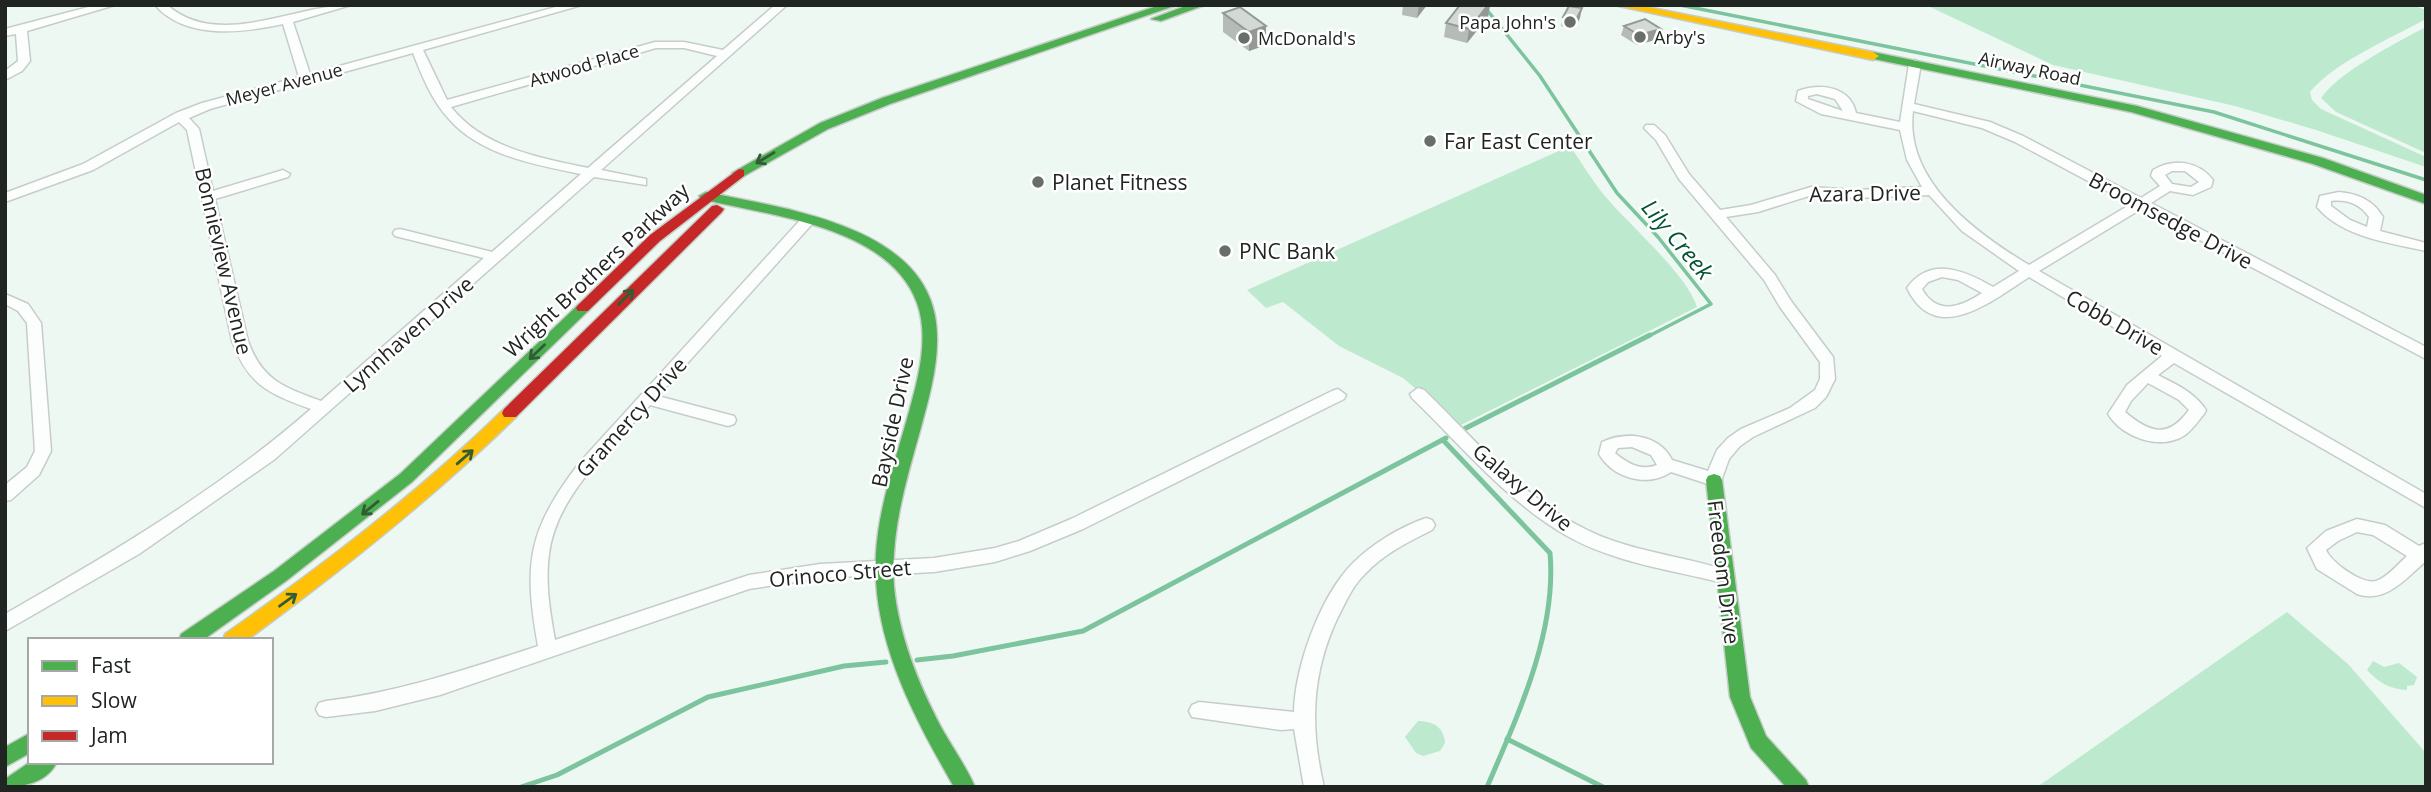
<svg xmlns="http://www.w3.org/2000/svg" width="2431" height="792" font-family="'Open Sans',sans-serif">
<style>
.green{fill:#bde9cf}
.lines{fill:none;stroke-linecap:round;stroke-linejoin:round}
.stream-far1{stroke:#7cc49e;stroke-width:3.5}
.stream{stroke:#7cc49e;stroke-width:5}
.street-casing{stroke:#c6cdc8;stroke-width:3}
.fast-casing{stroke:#c6cdc8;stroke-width:3}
.slow-casing{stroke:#c6cdc8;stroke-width:3}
.jam-casing{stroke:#c6cdc8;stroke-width:3}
.street{fill:#fcfefd;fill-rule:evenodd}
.fast{fill:#4caf50;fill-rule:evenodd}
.slow{fill:#ffc107;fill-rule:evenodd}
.jam{fill:#c62828;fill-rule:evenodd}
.wall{fill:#b5bbb7}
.shaded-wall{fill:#949995}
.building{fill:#d3dad5;stroke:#949995;stroke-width:2}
.oneway{stroke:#325c34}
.poi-dot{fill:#686f6b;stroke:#fff;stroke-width:2.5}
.labels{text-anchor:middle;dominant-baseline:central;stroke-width:5;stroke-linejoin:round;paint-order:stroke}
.far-poi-label{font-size:18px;fill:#202522;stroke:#fff;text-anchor:start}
.far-street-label{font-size:18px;fill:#202522;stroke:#fff}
.poi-label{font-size:21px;fill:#202522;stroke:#fff;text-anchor:start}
.street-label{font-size:21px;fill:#202522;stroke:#fff}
.water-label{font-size:23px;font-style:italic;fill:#045432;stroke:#fff}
</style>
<rect width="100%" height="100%" fill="#eef8f2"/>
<g class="green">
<path d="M1926,5H2412L2426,10V19C2390,39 2336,61 2310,92L2312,100L2321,109L2426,157V167L2316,130L2235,106L2053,65Z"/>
<path d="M2426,27V153L2336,112L2321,98C2339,72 2397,42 2426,27Z"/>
<path d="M1570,146C1581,162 1592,180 1604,195C1628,224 1687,274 1697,307L1459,426L1403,378L1339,346L1283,302L1266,308L1247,290Z"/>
<path d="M2287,612L2348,664L2426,753V787H2037Z"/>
<path d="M2373,661L2384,667L2399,663L2417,677L2414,685L2407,686V690C2390,689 2379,683 2367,670Z"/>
<path d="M1418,721C1433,721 1444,727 1445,743L1440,751L1423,756L1416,753L1405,737Z"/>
</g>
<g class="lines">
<g class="stream-far1">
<path d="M1483,5L1540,76L1617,193L1658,237L1711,304L1647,337"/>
<path d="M1680,5L2214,112L2426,180"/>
</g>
<g class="stream">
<path d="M1464,429L1650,335"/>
<path d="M1443,440L1550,553C1557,632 1518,715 1487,787"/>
<path d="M917,660L953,656L1083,631L1446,438"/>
<path d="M1507,739L1603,787"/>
<path d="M521,787L557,775L708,697L844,666L886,662"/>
</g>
<defs>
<g id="street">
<path d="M96,5H115L27,31L30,61L22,71L5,80V71L18,61L16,34L5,36V29Z"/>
<path d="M155,5H167C219,50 293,5 351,5L293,22L310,74L563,5H582L423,50L447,100L655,42H684L723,50L775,5H787L601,170L646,179V185L594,177L275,459L139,554L5,631V614C112,553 218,490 311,409C269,394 248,385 232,341L187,130L179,122L93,170L5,202V193L83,164L176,113L202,103L299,77L283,24C241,33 186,40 155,5ZM656,48H684L717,56L588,168C540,158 483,148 451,107ZM413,53C422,76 432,101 449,119C480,155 536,165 581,174L492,252L400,229L395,230L393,233L395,236L484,258L321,401C283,387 262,380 248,341L215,199L288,177L290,174L283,170L213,191L199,129L189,118L210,109Z"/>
<path d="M1915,60L1921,64L1914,104L1990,122L2023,136L2141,198L2160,186L2151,176L2153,170C2174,158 2198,161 2213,180L2211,187L2193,195L2170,191L2151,203L2426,347V359L2141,209L2039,271L2426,494V508L2174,363L2158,375C2177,385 2194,392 2206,410L2204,414C2198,421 2193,429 2185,435C2161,451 2123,438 2108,414L2127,385L2162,356L2029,277C1993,300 1936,348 1907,288C1930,256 1964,270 1993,287L2019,271L1962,231L1929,195L1855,198L1812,195L1758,212L1726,217L1775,275L1791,301L1833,357L1835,379L1826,397L1815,408L1753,437L1740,446L1729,459L1720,484L1714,486L1671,472C1647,488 1613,478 1599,454L1602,442C1626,431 1659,434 1672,460L1708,471L1717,450L1728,438L1741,429L1790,408L1815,390L1820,379V362L1780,307L1764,280L1679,179L1656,140L1644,128L1646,125H1654L1665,135L1689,174L1720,210L1751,205L1811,187L1855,190L1922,187L1907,160L1900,130L1821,114L1796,101L1798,91C1820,83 1850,86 1856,113L1900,122L1909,64ZM1817,94L1835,99L1843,111L1808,99V96ZM1913,111L1982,128L2015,142L2131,204L2029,265C1976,233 1904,181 1913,111ZM2172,171H2185L2199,182L2191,187L2172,184L2165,175ZM1942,277L1958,280L1982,293C1961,307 1937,316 1922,289L1928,282ZM2148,383L2179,400L2189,410C2168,439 2150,433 2125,412L2131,401ZM1632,447L1651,455L1657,465C1641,471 1628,464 1615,453L1618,448Z"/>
<path d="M2339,192C2358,194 2373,200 2383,217L2380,231L2426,243V251C2390,243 2342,237 2317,207L2320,196ZM2331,201C2347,199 2360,204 2369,217L2367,227L2350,220L2331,206Z"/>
<path d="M808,216L815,220L813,223L658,396L734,416L736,420L734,424L728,426L650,405C612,448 556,495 549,554C545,583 550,612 555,640L749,575L820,564L934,558L995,548L1019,541L1071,519L1332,391L1338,389L1346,395L1344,399L1083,529L1030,551L995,562L934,572L820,578L749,589L440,695L375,711L326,717L319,715L316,709L319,703L326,701C400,692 468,669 538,646C523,562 528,530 580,462L803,217Z"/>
<path d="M5,294L28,304L41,323L51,451L39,475L11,500L5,501V485L27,467L35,451L27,323L18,311L5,304Z"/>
<path d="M1418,388L1424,390C1477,441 1530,507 1600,536C1642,553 1687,557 1729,571L1732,576L1729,581L1723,583C1672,570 1616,563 1569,537C1508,503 1462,446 1412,398L1410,394Z"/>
<path d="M1426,518L1432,520L1435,525L1432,530C1408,542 1383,554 1365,574C1352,586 1345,604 1337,619C1311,675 1310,728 1324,787H1304L1294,729L1281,730L1192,717L1189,711L1192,705L1199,702L1294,712C1295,667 1320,596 1353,563C1372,544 1400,527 1426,518Z"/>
<path d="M2357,519L2385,525L2419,546L2426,543V561C2406,578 2386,604 2357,594L2317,569L2307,548L2326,531ZM2357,532L2373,535L2407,556C2399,563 2387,578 2376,581C2362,585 2331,562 2326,550L2338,541Z"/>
</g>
<g id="fast">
<path d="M1160,5H1177L890,104L828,129L744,176L739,177L732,173L820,123L882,98Z"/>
<path d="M1188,5H1205L1161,21L1151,19Z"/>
<path d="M1873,52L2137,106L2323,158L2426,195V204L2313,164L2131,112L1869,58V54Z"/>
<path d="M706,192C780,208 918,224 935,316C942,354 930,394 920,431C906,481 890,533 894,587C899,636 918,683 941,727C952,747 966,766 975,787H954C913,715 871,638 876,553C879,504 897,456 910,408C919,376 929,336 917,303C889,226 770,216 701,199L699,196Z"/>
<path d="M583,303L590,308L588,311L412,482L286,581L203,640H179L181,634L274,571L400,474L578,305Z"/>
<path d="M1714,474L1720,476L1722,480L1750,697L1766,736L1806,780L1809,787H1786L1751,748L1730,697L1706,480L1708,476Z"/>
<path d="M30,733V753L5,767V747Z"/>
<path d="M30,762H57C48,782 24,787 5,787V779Z"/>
</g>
<g id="slow">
<path d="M1614,5H1637L1873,52L1879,56L1873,60Z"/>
<path d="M510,407L516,409L518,413L516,417C432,499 341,571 247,640H223L225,634C323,565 418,493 504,409Z"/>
</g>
<g id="jam">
<path d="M739,169L744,170V176L660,241L588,311H578L576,308L578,305L650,235Z"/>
<path d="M717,205L724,209L722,212L516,417H504L502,413L504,409L712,206Z"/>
</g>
</defs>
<use href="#street" class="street-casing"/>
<use href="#fast" class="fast-casing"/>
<use href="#slow" class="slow-casing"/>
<use href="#jam" class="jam-casing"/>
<use href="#street" class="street"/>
<use href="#fast" class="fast"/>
<use href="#slow" class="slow"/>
<use href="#jam" class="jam"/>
</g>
<g class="wall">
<path d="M1403,5H1427L1417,18L1402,15Z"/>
<path d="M1460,5H1490L1488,17L1467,43L1444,37L1446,23Z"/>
<path d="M1223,13L1266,26V45L1249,51L1223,32Z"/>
<path d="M1563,17L1580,18L1574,29L1561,26Z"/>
<path d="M1624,26L1661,29L1658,39L1637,45L1621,35Z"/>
</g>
<g class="shaded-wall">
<path d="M1419,5H1427L1417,18Z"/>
<path d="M1488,5H1490L1488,17L1467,43L1469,29Z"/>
<path d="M1582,8L1580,18L1574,29L1576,20Z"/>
<path d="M1266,26V45L1249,51V32Z"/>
<path d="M1661,29L1658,39L1637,45L1639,35Z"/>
</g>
<g class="building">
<path d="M1460,5H1488L1469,29L1446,23Z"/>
<path d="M1569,6L1582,8L1576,20L1563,17Z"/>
<path d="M1240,7L1266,26L1249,32L1223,13Z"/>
<path d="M1645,19L1661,29L1639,35L1624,26Z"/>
</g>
<defs><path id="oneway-shaft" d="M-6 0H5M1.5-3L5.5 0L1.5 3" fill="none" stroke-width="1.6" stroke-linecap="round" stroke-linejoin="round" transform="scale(1.75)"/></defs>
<g class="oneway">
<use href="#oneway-shaft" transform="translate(765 158) rotate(149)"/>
<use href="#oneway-shaft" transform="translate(626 297) rotate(-45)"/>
<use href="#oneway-shaft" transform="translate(537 352) rotate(136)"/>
<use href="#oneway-shaft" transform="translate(465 457) rotate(-41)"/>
<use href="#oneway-shaft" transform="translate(370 508) rotate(141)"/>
<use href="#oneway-shaft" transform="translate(288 600) rotate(-36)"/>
</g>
<g class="poi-dot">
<circle cx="1570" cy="22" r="7"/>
<circle cx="1640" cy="37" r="7"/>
<circle cx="1244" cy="38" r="7"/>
<circle cx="1430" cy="141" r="7"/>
<circle cx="1038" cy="182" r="7"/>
<circle cx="1225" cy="251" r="7"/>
</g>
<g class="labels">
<g class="far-poi-label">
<text x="1556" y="22" text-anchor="end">Papa John's</text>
<text x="1654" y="37">Arby's</text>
<text x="1258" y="38">McDonald's</text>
</g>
<g class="far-street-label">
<text transform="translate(584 65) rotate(-16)">Atwood Place</text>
<text transform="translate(2030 68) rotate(12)">Airway Road</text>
<text transform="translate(284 84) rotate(-15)">Meyer Avenue</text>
</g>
<g class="poi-label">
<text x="1444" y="141">Far East Center</text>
<text x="1052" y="182">Planet Fitness</text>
<text x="1239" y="251">PNC Bank</text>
</g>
<g class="street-label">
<text transform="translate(1865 193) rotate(-1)">Azara Drive</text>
<text transform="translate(2171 220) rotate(28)">Broomsedge Drive</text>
<text transform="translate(224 261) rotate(77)">Bonnieview Avenue</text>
<text transform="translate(596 270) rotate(-43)">Wright Brothers Parkway</text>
<text transform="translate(2115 322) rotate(30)">Cobb Drive</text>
<text transform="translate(408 334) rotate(-41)">Lynnhaven Drive</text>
<text transform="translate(631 417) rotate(-48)">Gramercy Drive</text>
<text transform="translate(892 422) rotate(-78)">Bayside Drive</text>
<text transform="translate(1523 487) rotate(40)">Galaxy Drive</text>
<text transform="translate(1724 572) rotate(83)">Freedom Drive</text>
<text transform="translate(840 573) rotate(-5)">Orinoco Street</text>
</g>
<g class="water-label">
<text transform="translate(1678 239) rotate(50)">Lily Creek</text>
</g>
</g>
<rect width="2431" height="792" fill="none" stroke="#202522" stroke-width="14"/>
<rect x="28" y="638" width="245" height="126" fill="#ffffff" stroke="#a6a8a7" stroke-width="2"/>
<rect x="42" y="661" width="35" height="10" fill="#4caf50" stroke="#a6a8a7" stroke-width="2"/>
<text x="91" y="673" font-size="21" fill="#202522">Fast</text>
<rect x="42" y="696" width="35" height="10" fill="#ffc107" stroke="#a6a8a7" stroke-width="2"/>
<text x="91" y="708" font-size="21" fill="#202522">Slow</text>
<rect x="42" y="731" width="35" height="10" fill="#c62828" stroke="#a6a8a7" stroke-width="2"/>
<text x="91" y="743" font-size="21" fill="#202522">Jam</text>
</svg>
